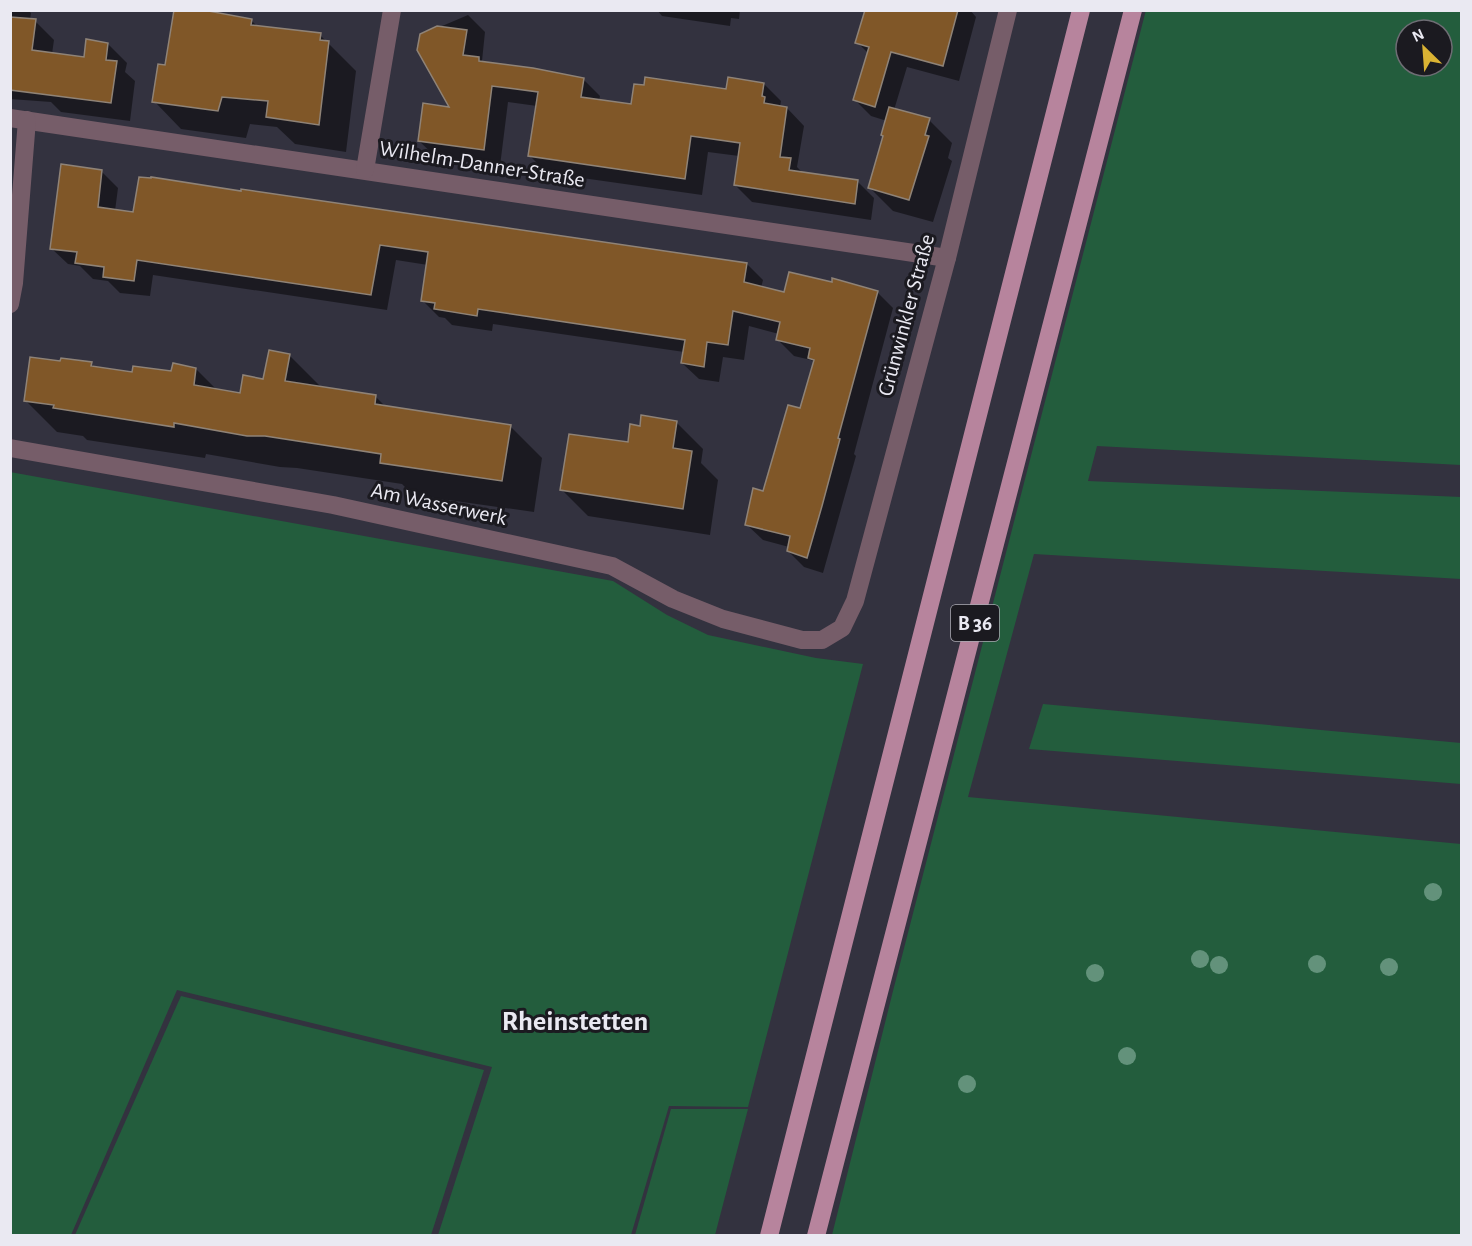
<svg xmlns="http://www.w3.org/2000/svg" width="1472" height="1246" font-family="'Alegreya Sans',sans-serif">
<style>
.green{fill:#235d3d;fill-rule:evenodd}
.shadow{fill:#0007}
.building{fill:#805728;stroke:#8f8377;stroke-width:1.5}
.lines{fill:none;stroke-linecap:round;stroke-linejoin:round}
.street{stroke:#765d69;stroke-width:18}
.primary{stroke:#b7849d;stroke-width:18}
.tree{fill:#63927b}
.labels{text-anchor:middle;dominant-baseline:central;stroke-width:6;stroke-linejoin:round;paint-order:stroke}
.shield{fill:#1b1a20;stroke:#acabb3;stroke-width:1.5}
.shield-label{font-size:21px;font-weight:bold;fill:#eae9f2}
.street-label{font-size:22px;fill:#eae9f2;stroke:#1b1a20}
.district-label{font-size:28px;font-weight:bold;fill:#eae9f2;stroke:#1b1a20}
</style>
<rect width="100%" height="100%" fill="#33323f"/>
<g class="green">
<path d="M1146,10L1461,11V465L1097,446L1088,481L1461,497V579L1034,554L968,797L1461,844V1235H832L893,991ZM1406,30H1442V66H1406Z"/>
<path d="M10,472L613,581L667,615L708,635L816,658L863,664L748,1107L669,1106L631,1235H438L492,1067L177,990L71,1235H11Z"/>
<path d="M1043,704L1461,743V784L1029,749Z"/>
<path d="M181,996L484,1070L431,1235H75Z"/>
<path d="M671,1109H748L715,1235H635Z"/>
</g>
<g class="shadow">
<path d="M10,10H28L31,13L30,20L35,21L54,40L52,54L85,58L108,44L127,63L125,72L135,81L130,121L61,112L51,102L10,99Z"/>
<path d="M657,10H740L739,19L731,18L730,26L662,16Z"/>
<path d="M867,10H970L976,17L959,81L907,67L894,110L929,120L952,143L948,158L952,161L933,222L893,211L869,187L885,136L887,121L871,116L855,100L868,53L857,42Z"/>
<path d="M468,15L485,32L482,61L484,64L583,79L600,96L599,101L632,105L764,84L781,101L780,107L787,108L804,126L797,167L804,174L857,181L874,198L871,220L752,202L735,185L739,156L708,152L702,195L547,173L530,156L537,106L508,102L500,166L437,158L419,141L452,108L421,35Z"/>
<path d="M251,20L258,27L320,35L356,71L346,152L295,144L277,127L250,124L246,138L181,129L154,101L166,67Z"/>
<path d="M102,172L118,188L115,211L747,264L763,280L761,288L785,294L877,292L893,308L854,454L856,456L823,573L804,567L788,551L789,547L763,540L746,524L764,493L801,410L815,363L811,360L794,356L778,340L779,334L749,326L744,360L723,357L719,382L699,379L682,363L684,352L493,324L492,331L452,325L445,318L439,317L423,301L428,265L396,260L387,310L153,275L150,296L120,293L108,281L93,279L80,266L68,264L51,248Z"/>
<path d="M289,355L321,387L376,397L386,407L510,426L542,458L534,512L413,495L402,484L297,468L280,467L206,454L205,458L87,440L83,436L57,432L25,400L91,364L96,368L133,373L172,372L196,369L217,390L241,395L265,381Z"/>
<path d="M676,422L703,449L701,463L718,480L710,535L588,516L561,489L629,444L641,428Z"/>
</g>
<g class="building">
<path d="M174,10H203L252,19L251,25L321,33L320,40L329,41L319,125L266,117L268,101L222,97L218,111L152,102L158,64L165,65Z"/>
<path d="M865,10H958L943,66L891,52L875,107L853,100L869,47L855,43Z"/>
<path d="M10,17L36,19L32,50L84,57L86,39L108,43L106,60L117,61L111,103L10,90Z"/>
<path d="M437,26L467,30L463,55L479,57V61L533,68L584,78L581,97L631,104L634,84L644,85L645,77L726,89L728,77L764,83L762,96L765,97L764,103L787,107L780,157L791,158L789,170L858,180L855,204L734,185L740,143L691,136L685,179L528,156L538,92L492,86L484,150L418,141L423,103L449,107L417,50L420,34Z"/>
<path d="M889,107L930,118L925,135L929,136L909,200L868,188L883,136L881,135Z"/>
<path d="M61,164L102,170L98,207L133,212L139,177L151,178V177L241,191V189L747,263L744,282L784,292L789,272L832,282V278L878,291L838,438L840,439L822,506L807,558L787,551L790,536L745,525L753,488L763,491L788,405L800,408L814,360L808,358L810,348L776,340L780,322L733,311L728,345L707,342L704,367L681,363L685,340L478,309L477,316L434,309L435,303L421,301L428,252L380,245L371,295L137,260L134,281L103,277L104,267L75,263L77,252L50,249Z"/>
<path d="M269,350L290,354L285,381L376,395L375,404L511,425L502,481L380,463L381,454L265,436H247L174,423V427L53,408L54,405L24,401L30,357L60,361L61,358L92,362L91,366L132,372L133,366L171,371L173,363L196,368L194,385L240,393L243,375L263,379Z"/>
<path d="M641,415L677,421L673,448L692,451L683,509L560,490L569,434L628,442L630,424L640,426Z"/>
</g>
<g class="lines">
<g class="street">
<path d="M10,118L947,258"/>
<path d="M365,170L392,10"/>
<path d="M10,304L14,283L27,120"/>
<path d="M10,448L333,505L612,566L673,599L723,619L802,640H822L842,628L855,601L947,258L1008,10"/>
</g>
<g class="primary">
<path d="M769,1236L1081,10"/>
<path d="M816,1236L1133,10"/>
</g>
</g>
<g class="tree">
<circle cx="1433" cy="892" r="9"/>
<circle cx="1200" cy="959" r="9"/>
<circle cx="1317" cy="964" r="9"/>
<circle cx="1219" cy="965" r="9"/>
<circle cx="1389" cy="967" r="9"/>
<circle cx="1095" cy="973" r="9"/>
<circle cx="1127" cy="1056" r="9"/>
<circle cx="967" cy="1084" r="9"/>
</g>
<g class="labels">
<rect class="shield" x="951" y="605" width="48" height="36" rx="4.5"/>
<g class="shield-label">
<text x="975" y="623">B 36</text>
</g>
<g class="street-label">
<text transform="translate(482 164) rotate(9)">Wilhelm-Danner-Straße</text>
<text transform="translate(906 315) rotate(-75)">Grünwinkler Straße</text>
<text transform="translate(439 504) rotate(12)">Am Wasserwerk</text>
</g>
<g class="district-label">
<text x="575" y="1022">Rheinstetten</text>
</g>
</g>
<rect width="1472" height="1246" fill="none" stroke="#eae9f2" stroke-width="24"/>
<g transform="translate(1424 48) rotate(335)"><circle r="28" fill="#1b1a20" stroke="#6e6d74" stroke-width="1.5"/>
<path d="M0-4.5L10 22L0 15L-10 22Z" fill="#dab333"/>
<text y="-9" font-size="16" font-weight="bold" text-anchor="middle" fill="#eae9f2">N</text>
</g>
</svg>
